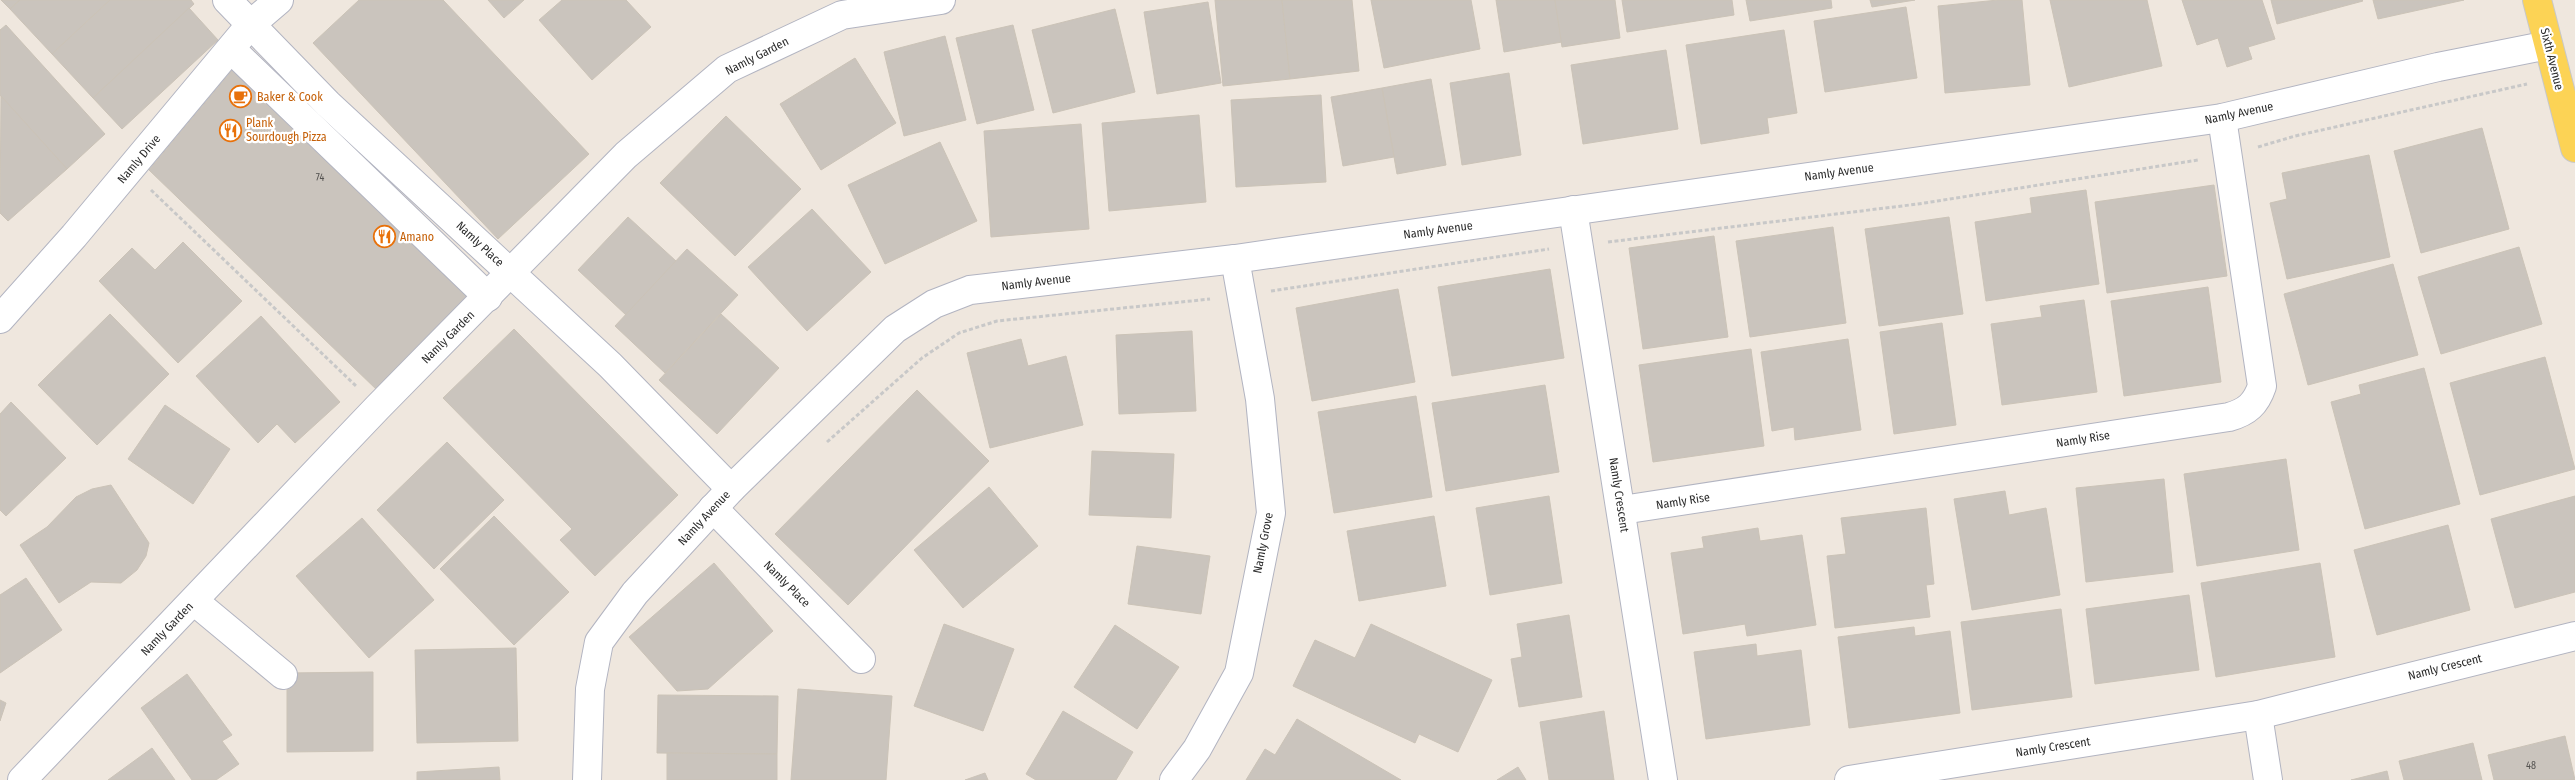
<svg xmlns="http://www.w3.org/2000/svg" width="2575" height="780" font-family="'Fira Sans Condensed',sans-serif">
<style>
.building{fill:#cac4bd;stroke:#cbc3b7}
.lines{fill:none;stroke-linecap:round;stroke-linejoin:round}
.minor-casing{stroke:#b2b4c1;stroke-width:30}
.major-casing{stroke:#c8c8c8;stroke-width:30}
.path{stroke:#c8c8c8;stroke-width:3;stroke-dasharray:4 2.5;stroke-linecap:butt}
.minor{stroke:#fff;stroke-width:28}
.major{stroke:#fcd355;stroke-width:28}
.labels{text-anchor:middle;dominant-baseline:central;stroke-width:4.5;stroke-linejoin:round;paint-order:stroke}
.number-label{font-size:10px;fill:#545250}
.street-label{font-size:12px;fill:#2c2c2c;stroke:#fff}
.food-label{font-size:12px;fill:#c56008;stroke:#fff;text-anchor:start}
</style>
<rect width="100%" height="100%" fill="#efe7de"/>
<g class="building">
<path d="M1,0H20L10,9Z"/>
<path d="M20,0H110L52,54L10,9Z"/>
<path d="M110,0H191L194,4L93,98L52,54Z"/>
<path d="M359,0H443L589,154L498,239L313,43Z"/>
<path d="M488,0H524L504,18Z"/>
<path d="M562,0H626L651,27L592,80L539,20Z"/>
<path d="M1215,0H1282L1290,79L1223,86Z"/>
<path d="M1282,0H1352L1359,71L1290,79Z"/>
<path d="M1371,0H1471L1480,49L1384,68Z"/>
<path d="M1496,0H1555L1562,42L1504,52Z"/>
<path d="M1555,0H1615L1620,38L1562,47Z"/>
<path d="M1622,0H1732L1734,15L1627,32Z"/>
<path d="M1746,0H1831L1832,8L1750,21Z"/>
<path d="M1870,0H1915L1872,7Z"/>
<path d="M1998,0H2022L2030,85L1945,93L1938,6Z"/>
<path d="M2050,0H2147L2162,66L2069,87Z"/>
<path d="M2182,0H2262L2275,39L2248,47L2252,59L2227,67L2218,38L2197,45Z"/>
<path d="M2271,0H2362L2363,1L2277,24Z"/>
<path d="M2373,0H2464L2378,19Z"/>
<path d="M1208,2L1221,83L1157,94L1144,12Z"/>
<path d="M1906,7L1917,78L1825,92L1814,21Z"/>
<path d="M189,8L218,40L122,129L93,98Z"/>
<path d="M1115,9L1135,92L1053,113L1032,30Z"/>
<path d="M6,25L105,134L67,169L0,95V30Z"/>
<path d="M1013,25L1034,110L977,124L956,38Z"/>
<path d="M1784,30L1797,113L1767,118L1769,133L1701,144L1686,45Z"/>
<path d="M945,36L966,120L904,136L884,52Z"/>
<path d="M1666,50L1678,129L1583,144L1571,65Z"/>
<path d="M855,58L896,123L821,170L780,104Z"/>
<path d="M235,67L470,295L378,391L149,170Z"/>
<path d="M1509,73L1521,155L1462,165L1450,83Z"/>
<path d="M1431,79L1446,165L1397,174L1382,88Z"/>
<path d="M1382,88L1394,157L1343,166L1331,97Z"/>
<path d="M1321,95L1326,182L1236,187L1231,100Z"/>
<path d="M1,96L67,169L8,221L0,213Z"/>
<path d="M1199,115L1206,202L1109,211L1102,123Z"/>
<path d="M726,116L801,189L735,256L660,183Z"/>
<path d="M1081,124L1089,229L991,237L984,131Z"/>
<path d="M2482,128L2509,229L2421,253L2394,151Z"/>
<path d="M940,142L977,221L885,264L848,185Z"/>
<path d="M2369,155L2390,257L2287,279L2270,203L2287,199L2282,173Z"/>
<path d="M2214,185L2227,276L2107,293L2095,202Z"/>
<path d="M2086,190L2099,284L1986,301L1975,222L2032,213L2030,198Z"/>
<path d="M812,209L871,272L807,331L748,267Z"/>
<path d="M628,217L676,261L626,315L578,270Z"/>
<path d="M1949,217L1963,314L1879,326L1865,229Z"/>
<path d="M1833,227L1846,323L1750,337L1736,241Z"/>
<path d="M1714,236L1728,337L1643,349L1629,248Z"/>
<path d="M183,242L242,301L178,363L99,281L132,248L155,270Z"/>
<path d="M2519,247L2542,324L2441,354L2418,277Z"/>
<path d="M687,249L738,295L665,373L615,326Z"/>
<path d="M2393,264L2418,355L2308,385L2284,294Z"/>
<path d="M1550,269L1564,358L1452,376L1438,287Z"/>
<path d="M2208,287L2221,382L2124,396L2111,301Z"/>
<path d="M1398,289L1415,382L1312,401L1296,308Z"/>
<path d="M2084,300L2097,392L2002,405L1991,324L2042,317L2040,306Z"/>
<path d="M110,314L169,374L97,445L38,385Z"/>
<path d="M721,314L779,368L717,434L659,380Z"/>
<path d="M261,316L340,402L295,443L277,424L258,443L196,376Z"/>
<path d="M1942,323L1956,425L1894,434L1880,332Z"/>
<path d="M514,329L678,495L595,576L560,540L572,529L443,398Z"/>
<path d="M1192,331L1196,411L1119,414L1116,335Z"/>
<path d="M1021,339L1028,366L1066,356L1083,425L990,448L967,353Z"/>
<path d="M1848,339L1861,430L1795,440L1794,427L1772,431L1761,352Z"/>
<path d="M1751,349L1764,446L1653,462L1639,365Z"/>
<path d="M2545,357L2575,469L2480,495L2450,383Z"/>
<path d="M2424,368L2460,504L2365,529L2331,402L2361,394L2359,385Z"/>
<path d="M1545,385L1559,472L1446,491L1432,403Z"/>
<path d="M917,390L989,461L848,605L775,534Z"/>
<path d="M1416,396L1432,497L1334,513L1318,412Z"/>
<path d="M11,402L66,458L6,516L0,510V414Z"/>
<path d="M165,405L230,449L193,504L128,459Z"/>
<path d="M447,442L504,500L434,569L377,510Z"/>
<path d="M1092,451L1174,454L1171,518L1089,515Z"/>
<path d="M2286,459L2299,550L2197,566L2184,474Z"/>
<path d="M2164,479L2173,572L2086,582L2076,488Z"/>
<path d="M111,485L149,543L146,556L137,570L121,583L91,582L59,603L20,545L47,527L76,497L92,489Z"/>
<path d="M989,487L1038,546L963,608L914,550Z"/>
<path d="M2005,491L2009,515L2046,508L2060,595L1972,610L1954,499Z"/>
<path d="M1549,496L1562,583L1490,595L1476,508Z"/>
<path d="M2575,496V592L2515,608L2491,519Z"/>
<path d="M1926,508L1934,584L1926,585L1930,617L1835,628L1827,556L1846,554L1841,518Z"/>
<path d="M494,516L569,592L514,645L440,569Z"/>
<path d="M1434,516L1446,586L1359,601L1347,531Z"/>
<path d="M362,518L434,600L369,658L296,576Z"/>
<path d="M2448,525L2470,610L2377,635L2354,550Z"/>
<path d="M1758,528L1760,541L1802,535L1816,625L1747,636L1745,624L1683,634L1671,553L1704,548L1702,537Z"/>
<path d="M1137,546L1210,556L1201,614L1128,604Z"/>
<path d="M714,563L773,631L708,689L677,691L629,637Z"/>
<path d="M2320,563L2335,657L2216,677L2201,583Z"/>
<path d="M26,578L62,630L0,673V595Z"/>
<path d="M2189,595L2199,670L2095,684L2086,609Z"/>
<path d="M2061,609L2072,697L1972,710L1961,622Z"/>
<path d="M1569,615L1582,697L1519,707L1511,659L1522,657L1517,624Z"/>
<path d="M944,624L1014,649L983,731L914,706Z"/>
<path d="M1371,624L1492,680L1458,752L1419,734L1415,743L1293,686L1315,640L1355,658Z"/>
<path d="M1115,625L1179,667L1137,729L1074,687Z"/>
<path d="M1914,627L1915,636L1950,631L1960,713L1849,728L1838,637Z"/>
<path d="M1756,644L1757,656L1801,650L1810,725L1706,739L1694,652Z"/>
<path d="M516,648L518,741L417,743L415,650Z"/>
<path d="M373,672V751L287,752V673Z"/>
<path d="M187,674L232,735L222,741L239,764L216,780H192L141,708Z"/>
<path d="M798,689L892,696L886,780H791Z"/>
<path d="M658,695L778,696L777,754L657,753Z"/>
<path d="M0,700L6,703L0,721Z"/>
<path d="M1063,711L1133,752L1116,780H1036L1026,774Z"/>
<path d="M1604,711L1614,780H1549L1540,722Z"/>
<path d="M1297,719L1401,780H1246L1265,749L1275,755Z"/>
<path d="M2565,736L2575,780H2494L2488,755Z"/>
<path d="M2473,743L2482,780H2404L2399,761Z"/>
<path d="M152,748L175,780H108Z"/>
<path d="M667,753L777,754V780H667Z"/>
<path d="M499,767L500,780H417V772Z"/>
<path d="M1518,767L1526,780H1497Z"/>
<path d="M2387,771L2389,780H2351Z"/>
<path d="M985,773L988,780H965Z"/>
</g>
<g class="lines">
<defs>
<g id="minor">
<path d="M227,0L328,104L610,365L731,489"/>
<path d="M231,49L488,297"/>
<path d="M1573,210L1663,780"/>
<path d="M0,319L74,236L251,24L279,0"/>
<path d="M713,508L861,659"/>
<path d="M1622,510L2229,417C2247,412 2256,404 2262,386L2222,118"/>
<path d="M194,601L283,675"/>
<path d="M2258,715L2268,780"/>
<path d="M22,780L378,407L626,155L727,69L842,15L941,0"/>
<path d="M587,780L590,689L599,642L635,593L731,489L895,329L934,304L970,290L1235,259L2222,118L2438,67L2548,45"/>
<path d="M1174,780L1197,749L1239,673L1271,513L1260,399L1235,259"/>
<path d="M1849,780L2258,715L2575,636"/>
</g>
<path id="major" d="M2537,0L2575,148"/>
</defs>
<use href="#minor" class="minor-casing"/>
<use href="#major" class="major-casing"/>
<g class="path">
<path d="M2258,147L2295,136L2527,84"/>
<path d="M151,190L356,386"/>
<path d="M1608,242L1918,204L2198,160"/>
<path d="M1271,291L1549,249"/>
<path d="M827,442L922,358L959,333L997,321L1210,299"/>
</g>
<use href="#minor" class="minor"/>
<use href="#major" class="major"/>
</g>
<defs>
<symbol id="cafe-ring" viewBox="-11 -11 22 22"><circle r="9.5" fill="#fff" stroke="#e8710a" stroke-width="1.5"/><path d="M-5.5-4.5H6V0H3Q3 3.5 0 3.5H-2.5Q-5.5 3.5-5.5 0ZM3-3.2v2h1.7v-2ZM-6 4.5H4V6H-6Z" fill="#e8710a"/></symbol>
<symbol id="restaurant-ring" viewBox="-11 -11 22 22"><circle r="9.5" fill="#fff" stroke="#e8710a" stroke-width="1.5"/><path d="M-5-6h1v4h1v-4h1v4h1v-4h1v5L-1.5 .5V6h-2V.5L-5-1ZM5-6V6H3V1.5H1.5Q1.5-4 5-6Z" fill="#e8710a"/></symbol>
</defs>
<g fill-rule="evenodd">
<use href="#cafe-ring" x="228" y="84" width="25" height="25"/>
<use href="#restaurant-ring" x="218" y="118" width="25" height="25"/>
<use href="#restaurant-ring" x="372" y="224" width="25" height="25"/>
</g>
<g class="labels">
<g class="number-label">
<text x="320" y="178">74</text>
<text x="2531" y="766">48</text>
</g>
<g class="street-label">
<text transform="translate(757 56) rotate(-27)">Namly Garden</text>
<text transform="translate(2552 59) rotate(76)">Sixth Avenue</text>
<text transform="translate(2239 113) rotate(-12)">Namly Avenue</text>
<text transform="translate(139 159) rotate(-50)">Namly Drive</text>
<text transform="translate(1839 172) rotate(-8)">Namly Avenue</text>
<text transform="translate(1438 230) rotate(-8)">Namly Avenue</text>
<text transform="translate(480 244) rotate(43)">Namly Place</text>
<text transform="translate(1036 282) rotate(-7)">Namly Avenue</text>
<text transform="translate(448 337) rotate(-45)">Namly Garden</text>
<text transform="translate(2083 439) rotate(-9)">Namly Rise</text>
<text transform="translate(1619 495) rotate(81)">Namly Crescent</text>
<text transform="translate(1683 501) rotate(-9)">Namly Rise</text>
<text transform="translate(704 518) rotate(-47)">Namly Avenue</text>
<text transform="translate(1263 543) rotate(-79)">Namly Grove</text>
<text transform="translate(787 584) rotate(45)">Namly Place</text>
<text transform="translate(167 629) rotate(-46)">Namly Garden</text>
<text transform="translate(2445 667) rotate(-14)">Namly Crescent</text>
<text transform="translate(2053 747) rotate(-9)">Namly Crescent</text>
</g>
<g class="food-label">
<text x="257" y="97">Baker &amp; Cook</text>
<text x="246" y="123">Plank<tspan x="246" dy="14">Sourdough Pizza</tspan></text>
<text x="400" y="237">Amano</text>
</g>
</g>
</svg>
